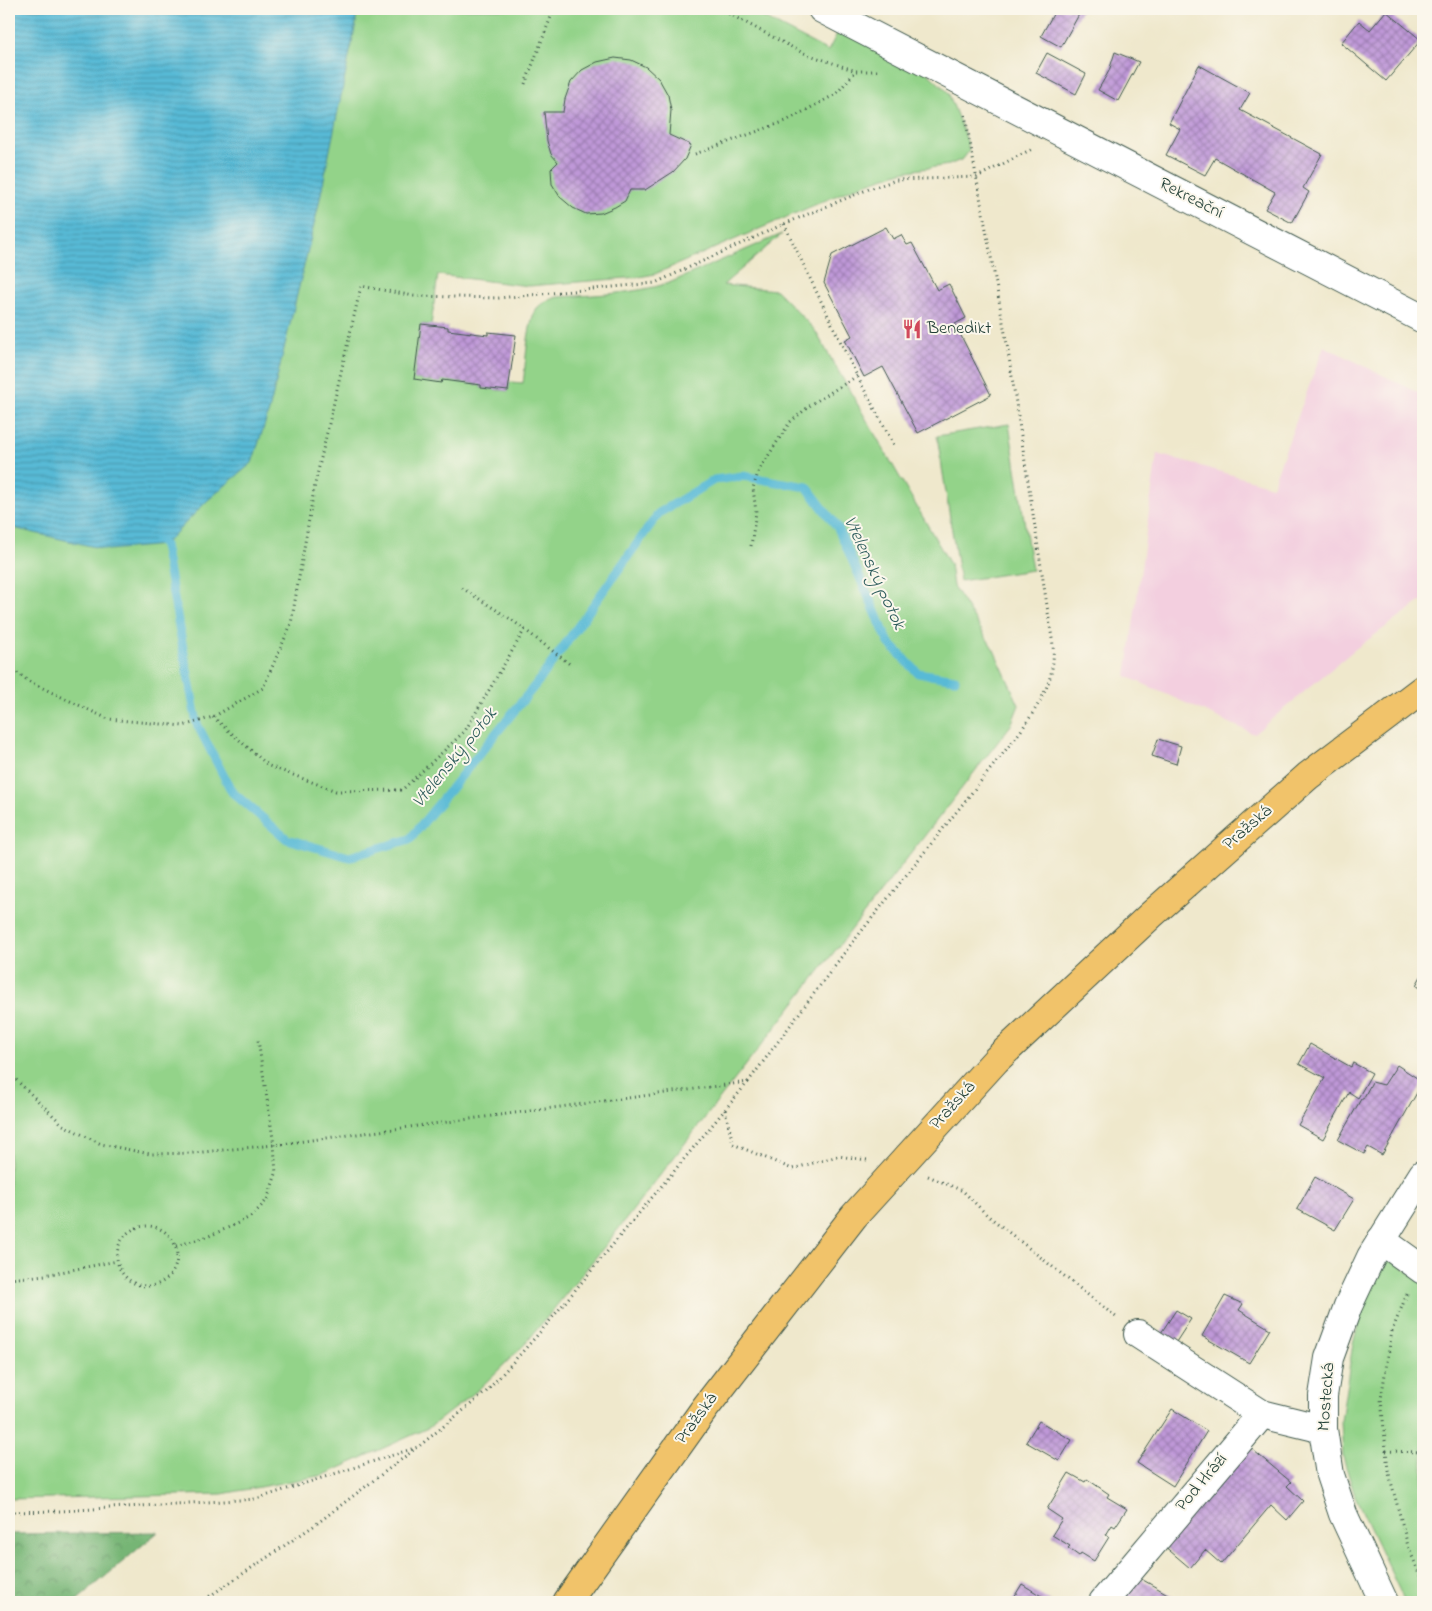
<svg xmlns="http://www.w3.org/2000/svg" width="1432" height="1611" font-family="'Indie Flower',sans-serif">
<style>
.built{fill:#f3cfdf}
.forest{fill:url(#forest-crowns);stroke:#4a7954}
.green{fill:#93d389;stroke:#59885e}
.water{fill:url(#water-rules);stroke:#3c7c85}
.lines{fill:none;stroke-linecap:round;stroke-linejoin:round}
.stream{stroke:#58bad6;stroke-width:9}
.building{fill:url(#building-cross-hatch)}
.minor-casing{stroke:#3e574b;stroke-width:30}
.major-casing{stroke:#3e574b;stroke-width:30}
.path{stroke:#3e574b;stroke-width:3;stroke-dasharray:1 4;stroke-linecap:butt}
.minor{stroke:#fff;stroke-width:28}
.major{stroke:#f1c36a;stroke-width:28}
.labels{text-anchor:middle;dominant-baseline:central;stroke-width:4;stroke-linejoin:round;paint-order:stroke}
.street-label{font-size:18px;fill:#1f3d34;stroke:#fbf7ec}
.poi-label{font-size:18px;fill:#1f3d34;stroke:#fbf7ec;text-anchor:start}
.water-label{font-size:19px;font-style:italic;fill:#2d5c5c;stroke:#fbf7ec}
</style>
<defs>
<pattern id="forest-crowns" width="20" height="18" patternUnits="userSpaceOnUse" patternTransform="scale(1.25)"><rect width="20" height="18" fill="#76b575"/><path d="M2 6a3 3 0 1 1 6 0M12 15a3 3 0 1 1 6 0" fill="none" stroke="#609461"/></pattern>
<pattern id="water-rules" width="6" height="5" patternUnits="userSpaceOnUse" patternTransform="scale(1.25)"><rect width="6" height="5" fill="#58bad6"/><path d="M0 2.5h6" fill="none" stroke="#4898ae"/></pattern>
<pattern id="building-cross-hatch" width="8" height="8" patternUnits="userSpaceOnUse" patternTransform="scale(1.25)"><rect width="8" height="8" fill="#bf98d8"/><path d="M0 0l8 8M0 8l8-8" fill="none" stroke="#9b7db0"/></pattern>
</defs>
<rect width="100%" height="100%" fill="#fbf7ec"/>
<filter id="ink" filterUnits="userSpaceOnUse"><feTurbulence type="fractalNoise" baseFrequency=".02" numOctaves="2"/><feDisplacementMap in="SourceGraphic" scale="10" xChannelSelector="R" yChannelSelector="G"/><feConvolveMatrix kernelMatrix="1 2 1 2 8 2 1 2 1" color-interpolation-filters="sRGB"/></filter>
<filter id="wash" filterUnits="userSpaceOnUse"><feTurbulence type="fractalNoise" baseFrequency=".0096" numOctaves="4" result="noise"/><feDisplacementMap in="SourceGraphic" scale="20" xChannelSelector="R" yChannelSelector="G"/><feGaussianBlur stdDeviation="1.12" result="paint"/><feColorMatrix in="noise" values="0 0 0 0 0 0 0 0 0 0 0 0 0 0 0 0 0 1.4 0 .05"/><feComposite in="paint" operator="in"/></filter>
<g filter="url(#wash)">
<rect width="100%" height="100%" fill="#efe8cc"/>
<path class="built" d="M1324,346L1423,395V600L1354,650L1254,734L1126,676L1157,454L1272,486Z"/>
<path class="forest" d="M158,1532L75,1602H9V1534Z"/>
<g class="green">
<path d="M9,9H747L828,51L842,24L904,51L948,92L967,141L969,151L963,159L949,165L901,172L861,185L655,274L639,277L529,286L438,275L431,325L421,324L414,379L441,383L442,380L481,385V388L508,391L510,382L523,383C526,365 527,322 537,308C543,302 550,299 558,297C595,295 633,294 669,283L782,234L723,285L776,290L814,329L950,564L953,586L994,650L1019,705L1011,725L605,1246L526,1343L478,1390L430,1427L324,1475L222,1494L9,1499Z"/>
<path d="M1009,424L1032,570L960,581L937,436Z"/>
<path d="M1383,1255L1423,1281V1602H1405L1355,1496L1343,1457L1341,1421L1353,1343L1366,1299Z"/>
</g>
<path class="water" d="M9,9H356V23L318,208L269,411L252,463L208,500L164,545L108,550L9,527Z"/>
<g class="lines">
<path class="stream" d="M157,539L164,545L197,724L232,792L287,839L349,857L410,839L541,678L659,513L714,480L743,476L807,487L838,528L889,643L918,673L955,679"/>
</g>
<g id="blocks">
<g class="building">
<path d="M1056,9H1082L1061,47L1041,36Z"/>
<path d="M1386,11L1421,40L1386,81L1341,43L1359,21L1370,30Z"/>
<path d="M1115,52L1139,62L1118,101L1098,90L1109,71Z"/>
<path d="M1047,53L1086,74L1076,94L1036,73Z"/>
<path d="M615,58L631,60L646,67L659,79L668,95L671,110L669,135L691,145L685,159L673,172L645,190H630L625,201L615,207L601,213L586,214L573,208L560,197L552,184L551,169L558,162L551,154L547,141L544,112H563L565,99L571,82L582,70L597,62Z"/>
<path d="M1199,65L1250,93L1240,110L1322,154L1303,188L1309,192L1292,223L1265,209L1275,192L1215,158L1205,175L1166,155L1180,129L1169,123Z"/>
<path d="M886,227L893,239L901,235L907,245L912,243L937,290L949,284L966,318L955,324L991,395L918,433L883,367L864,377L845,340L852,336L824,283L832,255Z"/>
<path d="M421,324L448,327V330L488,335V332L516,335L508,391L481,388V385L442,380L441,383L414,379Z"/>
<path d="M1158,739L1181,746L1176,764L1152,756Z"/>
<path d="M1423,973V990L1416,985Z"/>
<path d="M1310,1044L1351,1067L1353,1063L1372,1073L1358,1098L1349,1092L1323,1139L1298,1125L1325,1078L1299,1064Z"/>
<path d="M1397,1065L1423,1082L1382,1155L1368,1147L1364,1154L1338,1140L1361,1099H1363L1372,1082L1384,1085Z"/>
<path d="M1315,1177L1354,1199L1335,1230L1297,1209Z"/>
<path d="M1225,1296L1243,1304L1239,1310L1270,1329L1249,1363L1202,1336Z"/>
<path d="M1176,1310L1191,1319L1176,1342L1161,1333Z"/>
<path d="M1172,1409L1207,1431L1173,1486L1137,1463Z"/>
<path d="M1039,1421L1072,1440L1059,1461L1026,1442Z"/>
<path d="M1247,1445L1291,1482L1287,1486L1303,1501L1287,1520L1271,1505L1221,1564L1205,1550L1190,1568L1163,1545Z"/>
<path d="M1069,1473L1085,1482L1087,1479L1109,1494L1107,1497L1127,1509L1115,1527L1112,1525L1106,1535L1109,1537L1094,1561L1081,1553L1079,1556L1068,1548L1070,1546L1052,1535L1062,1519L1047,1509Z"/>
<path d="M1136,1576L1180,1601V1602H1118Z"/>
<path d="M1022,1584L1051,1602H1011Z"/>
</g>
</g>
</g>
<g filter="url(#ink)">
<use href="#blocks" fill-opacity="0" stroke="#3e574b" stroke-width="1"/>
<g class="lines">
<defs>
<g id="minor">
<path d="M822,9L1423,319"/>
<path d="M1381,1240L1423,1270"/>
<path d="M1138,1334L1262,1414L1323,1429"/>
<path d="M1103,1602L1262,1414"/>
<path d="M1384,1602L1343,1514L1330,1475L1323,1429V1396L1329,1358L1348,1306L1371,1257L1423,1174"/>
</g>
<path id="major" d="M567,1602L705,1408L854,1216L996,1060L1151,915L1308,776L1423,689"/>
</defs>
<use href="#minor" class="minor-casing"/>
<use href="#major" class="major-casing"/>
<g class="path">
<path d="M720,9L801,52L856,71H878"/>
<path d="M525,84L554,9"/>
<path d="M695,154L786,121L836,94L856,71"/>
<path d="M784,224L857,376L895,447"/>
<path d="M751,546L756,512L753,488L759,470L790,422L812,404L857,376"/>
<path d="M462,588L512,620L571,665"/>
<path d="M9,667L30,682L108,719L183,726L213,717L263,688L291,624L315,484L361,286L414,296L499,298L655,283L784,224L869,189L896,180L977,177L1032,149"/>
<path d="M213,717L269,766L336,791L402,790L465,731L525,629"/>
<path d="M9,1073L63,1125L101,1144L150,1154L193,1153L274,1145L748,1082L845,952L1020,732C1039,704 1056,681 1053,645L1007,344L965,115"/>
<path d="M725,1110L733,1144L792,1169L838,1156L867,1160"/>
<path d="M928,1176L963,1191L987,1215L1116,1317"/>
<circle cx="147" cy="1256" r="30"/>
<path d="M176,1246L209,1236L232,1226L252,1216L267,1200L276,1174L274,1145L258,1040"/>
<path d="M9,1279L45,1275L117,1261"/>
<path d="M1407,1294L1392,1331L1381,1399L1388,1470L1408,1546L1423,1583"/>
<path d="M1386,1451L1423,1452"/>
<path d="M9,1512L60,1511L256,1499L418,1447L486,1392L542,1330L748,1082"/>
<path d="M201,1602L315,1525L415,1449"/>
</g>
<use href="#minor" class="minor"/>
<use href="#major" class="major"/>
</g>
</g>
<defs>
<symbol id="restaurant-bare" viewBox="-9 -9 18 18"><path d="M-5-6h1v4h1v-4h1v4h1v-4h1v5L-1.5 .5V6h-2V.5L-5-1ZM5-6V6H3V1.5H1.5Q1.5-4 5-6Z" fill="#d1495b" stroke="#fbf7ec" stroke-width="2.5" paint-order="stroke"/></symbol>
</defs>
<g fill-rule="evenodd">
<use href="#restaurant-bare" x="898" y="315" width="28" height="28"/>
</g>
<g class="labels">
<g class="street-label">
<text transform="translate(1191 199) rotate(27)">Rekreační</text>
<text transform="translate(1248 828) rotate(-41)">Pražská</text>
<text transform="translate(953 1106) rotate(-48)">Pražská</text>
<text transform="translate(1327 1397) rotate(-86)">Mostecká</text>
<text transform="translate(697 1419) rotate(-54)">Pražská</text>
<text transform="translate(1202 1483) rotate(-50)">Pod Hrází</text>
</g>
<g class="poi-label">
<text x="927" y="329">Benedikt</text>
</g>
<g class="water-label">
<text transform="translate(874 573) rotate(65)">Vtelenský potok</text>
<text transform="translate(455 758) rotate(-51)">Vtelenský potok</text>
</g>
</g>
<rect width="1432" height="1611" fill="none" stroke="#fbf7ec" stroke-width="30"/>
</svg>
